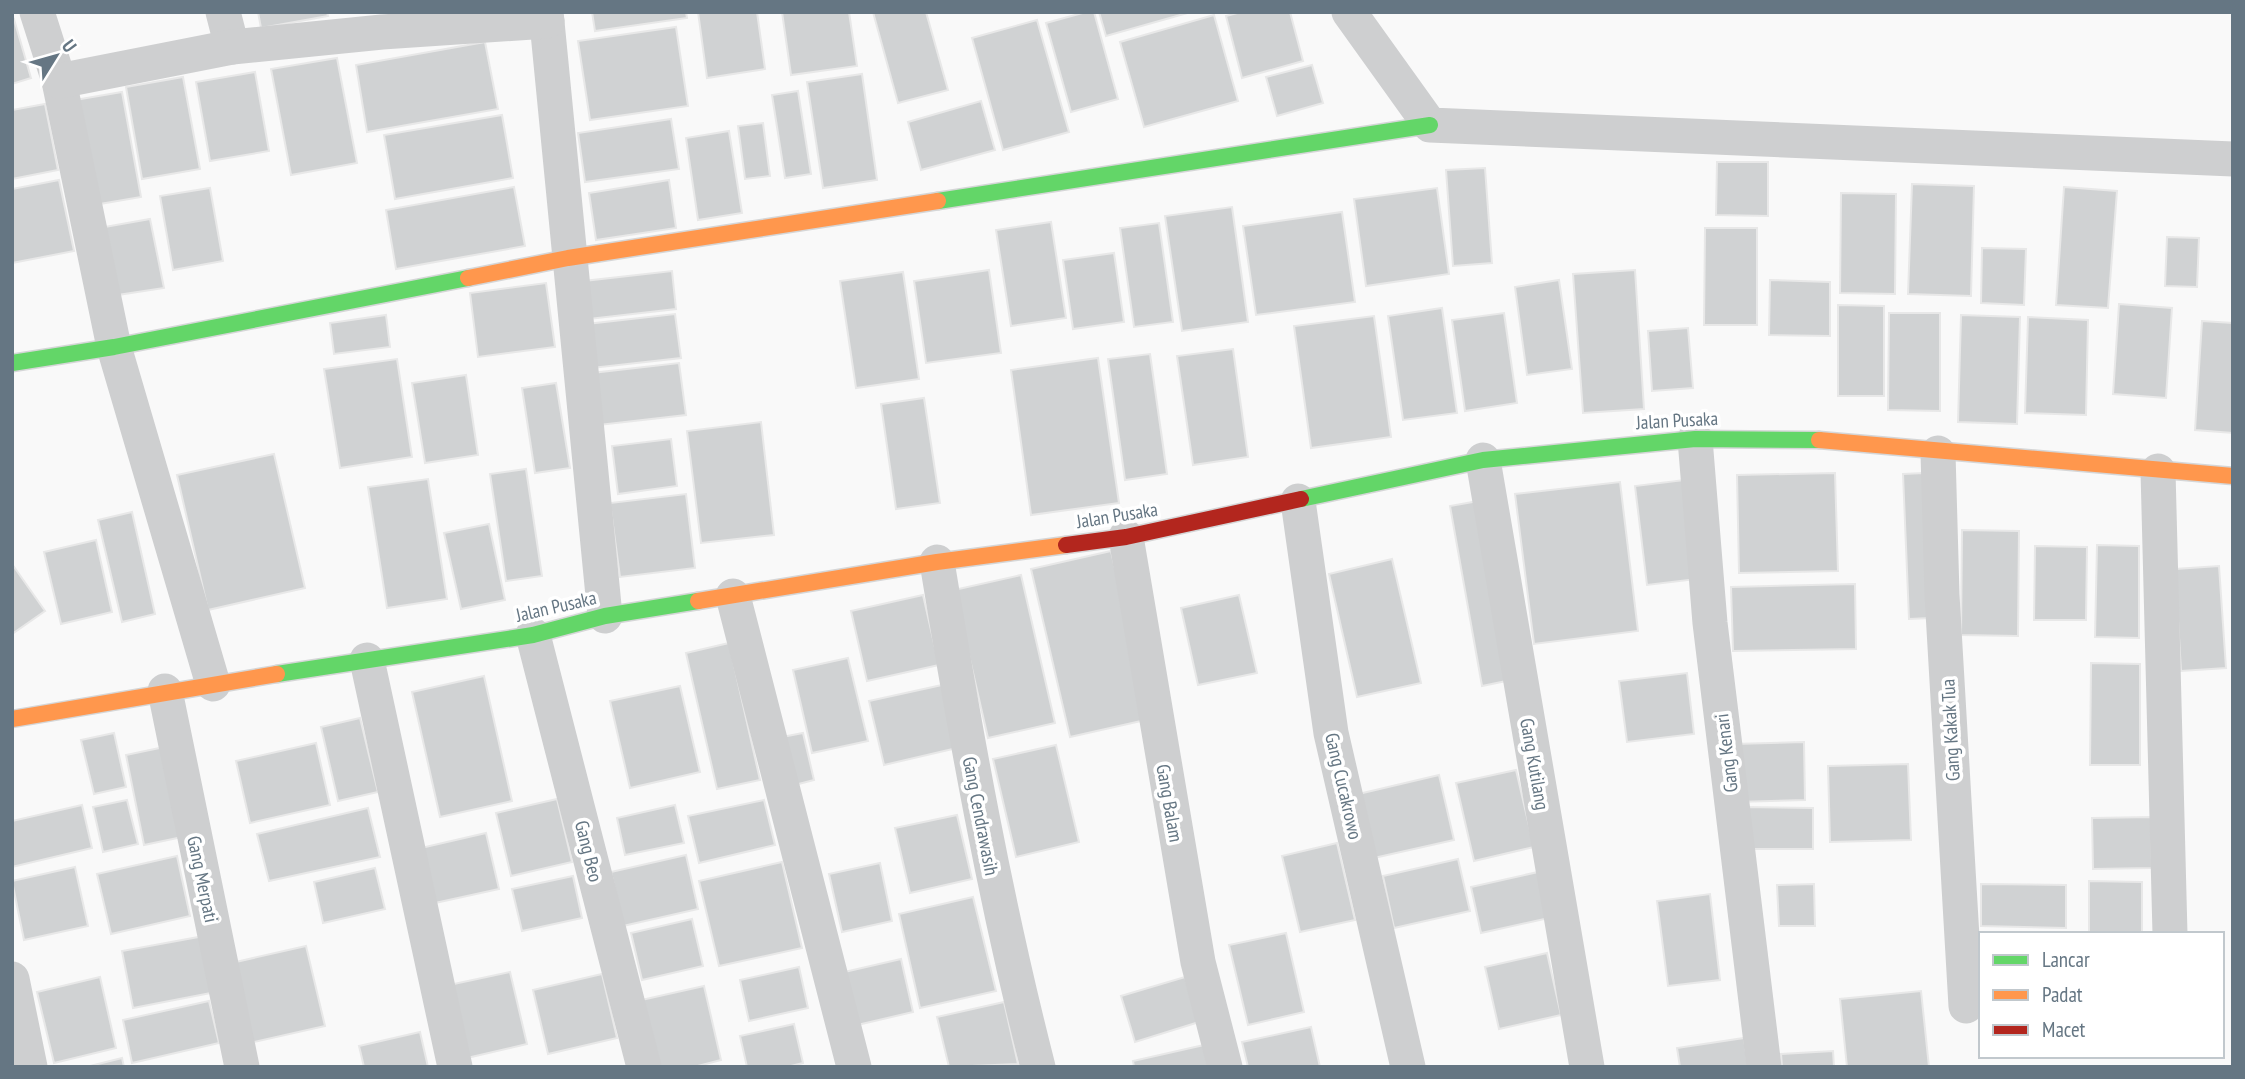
<svg xmlns="http://www.w3.org/2000/svg" width="2245" height="1079" font-family="'PT Sans Narrow',sans-serif">
<style>
.building{fill:#d0d2d3;stroke:#e8e8e8;stroke-width:2}
.lines{fill:none;stroke-linecap:round;stroke-linejoin:round}
.fast-casing{stroke:#d5d6d7;stroke-width:19}
.slow-casing{stroke:#d5d6d7;stroke-width:19}
.jam-casing{stroke:#d5d6d7;stroke-width:19}
.street{stroke:#cecfd0;stroke-width:35}
.fast{stroke:#63d668;stroke-width:16}
.slow{stroke:#ff974d;stroke-width:16}
.jam{stroke:#b3261e;stroke-width:16}
.labels{text-anchor:middle;dominant-baseline:central;stroke-width:7;stroke-linejoin:round;paint-order:stroke}
.street-label{font-size:19px;fill:#657683;stroke:#fff}
</style>
<rect width="100%" height="100%" fill="#f9f9f9"/>
<g class="building">
<path d="M258,12H327L328,16L261,28Z"/>
<path d="M592,12H686L687,18L595,31Z"/>
<path d="M698,12H757L765,69L707,78Z"/>
<path d="M782,12H849L857,66L791,75Z"/>
<path d="M873,12H926L948,90L898,103Z"/>
<path d="M1086,12H1094L1118,99L1071,112L1046,23Z"/>
<path d="M1099,12H1191L1106,36Z"/>
<path d="M1241,12H1290L1303,61L1242,78L1226,16Z"/>
<path d="M1214,15L1238,101L1144,127L1120,42Z"/>
<path d="M14,19L31,78L12,84V20Z"/>
<path d="M1037,20L1069,132L1003,150L972,38Z"/>
<path d="M676,27L688,106L590,120L578,41Z"/>
<path d="M485,42L498,109L367,132L356,65Z"/>
<path d="M337,58L357,163L291,175L271,69Z"/>
<path d="M1312,65L1323,103L1277,116L1266,77Z"/>
<path d="M255,72L269,151L210,161L196,82Z"/>
<path d="M862,74L877,180L823,188L807,82Z"/>
<path d="M183,77L200,169L142,179L126,87Z"/>
<path d="M798,91L811,174L785,178L772,95Z"/>
<path d="M122,92L141,197L88,206L69,101Z"/>
<path d="M981,101L995,150L921,170L908,122Z"/>
<path d="M45,104L58,170L12,179V110Z"/>
<path d="M502,115L513,178L395,199L384,135Z"/>
<path d="M671,119L679,169L585,182L578,133Z"/>
<path d="M763,123L770,176L745,179L738,126Z"/>
<path d="M729,131L742,213L698,220L686,138Z"/>
<path d="M1717,162H1768V216L1716,215Z"/>
<path d="M1485,168L1492,263L1453,266L1446,170Z"/>
<path d="M59,180L74,251L12,263V189Z"/>
<path d="M669,180L676,228L596,240L589,193Z"/>
<path d="M1912,184L1974,186L1971,296L1908,294Z"/>
<path d="M514,187L525,246L396,269L386,210Z"/>
<path d="M2064,187L2117,191L2108,308L2056,305Z"/>
<path d="M210,188L223,261L173,270L160,196Z"/>
<path d="M1437,188L1449,274L1366,286L1354,199Z"/>
<path d="M1841,193L1896,194L1895,294L1840,293Z"/>
<path d="M1232,207L1248,322L1182,331L1165,216Z"/>
<path d="M1342,212L1355,302L1256,315L1243,226Z"/>
<path d="M150,219L164,288L111,296L99,228Z"/>
<path d="M1051,222L1066,318L1011,326L996,230Z"/>
<path d="M1159,223L1173,322L1134,327L1120,228Z"/>
<path d="M1705,228H1757V325H1704Z"/>
<path d="M2167,237L2199,238L2197,287L2165,286Z"/>
<path d="M1982,248L2026,249L2024,305L1981,303Z"/>
<path d="M1114,253L1124,322L1073,329L1063,260Z"/>
<path d="M989,270L1001,353L926,363L914,281Z"/>
<path d="M1635,270L1644,409L1583,413L1573,274Z"/>
<path d="M672,271L676,309L589,319L584,281Z"/>
<path d="M903,272L919,379L856,388L840,281Z"/>
<path d="M1559,280L1572,369L1527,375L1515,287Z"/>
<path d="M1770,280L1830,282V336L1769,335Z"/>
<path d="M546,283L555,347L478,357L470,293Z"/>
<path d="M2119,304L2172,308L2166,398L2113,394Z"/>
<path d="M1838,305L1884,306V396H1838Z"/>
<path d="M1442,308L1457,413L1403,420L1388,316Z"/>
<path d="M1504,313L1517,403L1465,411L1452,320Z"/>
<path d="M1889,313H1940V411L1888,410Z"/>
<path d="M675,314L681,358L592,368L587,324Z"/>
<path d="M386,315L390,347L334,354L330,323Z"/>
<path d="M1961,315L2020,317L2017,424L1958,422Z"/>
<path d="M1374,316L1391,437L1311,448L1294,326Z"/>
<path d="M2028,317L2088,320L2086,415L2025,413Z"/>
<path d="M2202,321L2233,323V433L2195,430Z"/>
<path d="M1688,328L1693,388L1652,391L1648,331Z"/>
<path d="M1233,349L1248,457L1193,465L1177,356Z"/>
<path d="M1150,354L1167,474L1125,480L1108,359Z"/>
<path d="M1098,358L1119,503L1031,515L1011,370Z"/>
<path d="M397,359L412,457L340,468L324,369Z"/>
<path d="M679,363L686,415L599,425L592,373Z"/>
<path d="M466,375L478,455L425,463L412,383Z"/>
<path d="M556,383L570,468L535,473L522,388Z"/>
<path d="M924,398L940,503L896,509L881,404Z"/>
<path d="M761,422L774,535L701,543L687,431Z"/>
<path d="M671,439L677,486L618,494L612,446Z"/>
<path d="M274,454L305,588L208,610L177,475Z"/>
<path d="M526,469L542,576L506,581L490,474Z"/>
<path d="M1835,473L1838,571L1739,573L1737,475Z"/>
<path d="M1924,473L1931,618L1909,619L1903,474Z"/>
<path d="M428,479L447,599L387,608L368,487Z"/>
<path d="M1684,480L1697,579L1647,585L1635,486Z"/>
<path d="M1620,482L1638,631L1534,644L1515,494Z"/>
<path d="M686,494L695,568L620,577L610,503Z"/>
<path d="M1484,500L1516,679L1482,686L1450,506Z"/>
<path d="M132,512L155,614L122,622L98,520Z"/>
<path d="M489,524L505,600L461,609L444,533Z"/>
<path d="M1962,530L2019,531L2018,636L1961,635Z"/>
<path d="M96,540L112,612L61,624L44,552Z"/>
<path d="M2097,545L2139,546V638L2095,637Z"/>
<path d="M2035,546L2087,547L2086,620H2034Z"/>
<path d="M1111,551L1150,719L1070,737L1031,569Z"/>
<path d="M1392,559L1421,683L1357,697L1329,574Z"/>
<path d="M12,564L45,611L12,634Z"/>
<path d="M2219,566L2226,668L2181,671L2175,569Z"/>
<path d="M1021,575L1055,723L988,738L954,590Z"/>
<path d="M1855,584L1856,649L1733,651L1731,587Z"/>
<path d="M923,595L939,665L867,681L851,611Z"/>
<path d="M1239,595L1257,673L1198,685L1181,608Z"/>
<path d="M729,643L760,780L717,789L686,653Z"/>
<path d="M848,658L868,741L812,753L793,670Z"/>
<path d="M2091,663L2140,664V765H2090Z"/>
<path d="M1687,673L1694,734L1627,742L1619,681Z"/>
<path d="M484,676L512,801L440,817L412,692Z"/>
<path d="M942,685L957,748L884,765L869,701Z"/>
<path d="M680,686L700,772L630,788L610,701Z"/>
<path d="M360,718L378,792L338,801L321,727Z"/>
<path d="M114,733L126,787L94,794L81,740Z"/>
<path d="M803,733L814,780L787,787L777,738Z"/>
<path d="M1804,742L1805,800L1735,802L1733,744Z"/>
<path d="M316,743L330,805L250,823L236,761Z"/>
<path d="M1056,745L1079,842L1016,857L993,759Z"/>
<path d="M169,746L187,836L144,845L126,755Z"/>
<path d="M1908,764L1911,840L1830,842L1828,766Z"/>
<path d="M1516,770L1534,847L1474,861L1456,783Z"/>
<path d="M1439,775L1454,840L1365,860L1350,796Z"/>
<path d="M557,799L572,862L511,876L496,813Z"/>
<path d="M127,800L138,844L103,852L93,807Z"/>
<path d="M764,800L775,845L699,863L688,816Z"/>
<path d="M82,805L92,848L12,867V821Z"/>
<path d="M675,805L684,843L625,855L617,818Z"/>
<path d="M1741,807L1813,808V849H1741Z"/>
<path d="M368,808L380,857L269,881L257,834Z"/>
<path d="M957,815L972,879L910,893L895,828Z"/>
<path d="M2151,817L2152,868L2093,869L2092,818Z"/>
<path d="M486,833L499,889L435,903L421,848Z"/>
<path d="M1337,843L1355,920L1300,932L1282,856Z"/>
<path d="M686,855L698,909L623,926L611,872Z"/>
<path d="M177,856L190,916L111,934L97,874Z"/>
<path d="M1458,859L1470,911L1394,928L1383,876Z"/>
<path d="M782,862L802,948L719,966L699,881Z"/>
<path d="M880,863L892,921L842,932L829,874Z"/>
<path d="M75,867L88,926L24,940L12,881Z"/>
<path d="M375,868L385,909L323,923L314,882Z"/>
<path d="M1538,872L1549,918L1481,933L1471,887Z"/>
<path d="M573,876L582,918L522,931L512,889Z"/>
<path d="M2089,881L2142,882V934H2089Z"/>
<path d="M1814,884L1815,926H1779L1777,885Z"/>
<path d="M1981,884L2066,885V928L1981,926Z"/>
<path d="M1710,894L1720,980L1668,986L1657,901Z"/>
<path d="M973,897L996,991L920,1008L899,914Z"/>
<path d="M692,919L703,966L642,980L631,933Z"/>
<path d="M1286,933L1304,1012L1248,1025L1229,945Z"/>
<path d="M204,936L216,992L133,1008L122,951Z"/>
<path d="M306,946L325,1026L245,1044L227,964Z"/>
<path d="M1547,953L1561,1015L1499,1029L1485,967Z"/>
<path d="M901,959L913,1012L853,1026L840,973Z"/>
<path d="M799,967L808,1008L749,1021L740,980Z"/>
<path d="M510,972L527,1044L467,1058L449,985Z"/>
<path d="M602,974L617,1038L548,1054L533,990Z"/>
<path d="M100,977L116,1048L54,1063L37,992Z"/>
<path d="M1185,977L1199,1022L1135,1042L1121,996Z"/>
<path d="M704,986L721,1060L694,1067H652L637,1001Z"/>
<path d="M1921,991L1929,1067H1847L1840,999Z"/>
<path d="M209,1001L219,1043L132,1063L123,1020Z"/>
<path d="M1004,1002L1018,1064L949,1067L937,1017Z"/>
<path d="M794,1024L803,1063L787,1067H747L740,1036Z"/>
<path d="M1311,1027L1320,1067H1248L1242,1042Z"/>
<path d="M420,1032L428,1067H364L359,1046Z"/>
<path d="M1744,1038L1748,1067H1680L1677,1048Z"/>
<path d="M1204,1045L1209,1067H1134L1133,1061Z"/>
<path d="M1833,1051L1834,1067H1782L1781,1054Z"/>
<path d="M122,1058L124,1067H86Z"/>
</g>
<g class="lines">
<defs>
<g id="fast">
<path d="M938,201L1430,125"/>
<path d="M12,363L114,347L468,278"/>
<path d="M1301,499L1483,460L1695,439L1819,440"/>
<path d="M277,674L533,635L605,616L698,601"/>
</g>
<g id="slow">
<path d="M468,278L568,258L938,201"/>
<path d="M1819,440L2233,476"/>
<path d="M698,601L937,562L1066,545"/>
<path d="M12,719L277,674"/>
</g>
<path id="jam" d="M1066,545L1126,537L1301,499"/>
</defs>
<use href="#fast" class="fast-casing"/>
<use href="#slow" class="slow-casing"/>
<use href="#jam" class="jam-casing"/>
<g class="street">
<path d="M37,12L59,81L114,347L213,684"/>
<path d="M223,12L232,47"/>
<path d="M546,12L605,616"/>
<path d="M1349,12L1430,125L2233,159"/>
<path d="M59,81L232,47L382,32L547,21"/>
<path d="M1695,439L1710,623L1764,1067"/>
<path d="M1938,453L1942,595L1966,1006"/>
<path d="M1483,460L1587,1067"/>
<path d="M2158,471L2170,934"/>
<path d="M1298,501L1331,733L1408,1067"/>
<path d="M1126,537L1198,962L1225,1067"/>
<path d="M937,562C965,732 995,900 1038,1067"/>
<path d="M733,596L854,1067"/>
<path d="M533,635L644,1067"/>
<path d="M367,660L455,1067"/>
<path d="M165,691L242,1067"/>
<path d="M12,979L30,1067"/>
</g>
<use href="#fast" class="fast"/>
<use href="#slow" class="slow"/>
<use href="#jam" class="jam"/>
</g>
<g class="labels">
<g class="street-label">
<text transform="translate(1677 420) rotate(-3)">Jalan Pusaka</text>
<text transform="translate(1117 515) rotate(-9)">Jalan Pusaka</text>
<text transform="translate(556 606) rotate(-13)">Jalan Pusaka</text>
<text transform="translate(1950 730) rotate(-93)">Gang Kakak Tua</text>
<text transform="translate(1726 753) rotate(-97)">Gang Kenari</text>
<text transform="translate(1535 764) rotate(80)">Gang Kutilang</text>
<text transform="translate(1344 786) rotate(77)">Gang Cucakrowo</text>
<text transform="translate(1170 803) rotate(80)">Gang Balam</text>
<text transform="translate(981 816) rotate(79)">Gang Cendrawasih</text>
<text transform="translate(589 851) rotate(76)">Gang Beo</text>
<text transform="translate(203 879) rotate(78)">Gang Merpati</text>
</g>
</g>
<rect width="2245" height="1079" fill="none" stroke="#657683" stroke-width="28"/>
<rect x="1979" y="932" width="245" height="126" fill="#ffffff" stroke="#c1c8cd" stroke-width="2"/>
<rect x="1993" y="955" width="35" height="10" fill="#63d668" stroke="#c1c8cd" stroke-width="2"/>
<text x="2042" y="967" font-size="21" fill="#657683">Lancar</text>
<rect x="1993" y="990" width="35" height="10" fill="#ff974d" stroke="#c1c8cd" stroke-width="2"/>
<text x="2042" y="1002" font-size="21" fill="#657683">Padat</text>
<rect x="1993" y="1025" width="35" height="10" fill="#b3261e" stroke="#c1c8cd" stroke-width="2"/>
<text x="2042" y="1037" font-size="21" fill="#657683">Macet</text>
<g transform="translate(56 56) rotate(53)" stroke="#ffffff" stroke-width="5" paint-order="stroke">
<path d="M0-5L12 26L0 18L-12 26Z" fill="#657683"/>
<text y="-10" font-size="19" font-weight="bold" text-anchor="middle" fill="#657683">U</text>
</g>
</svg>
